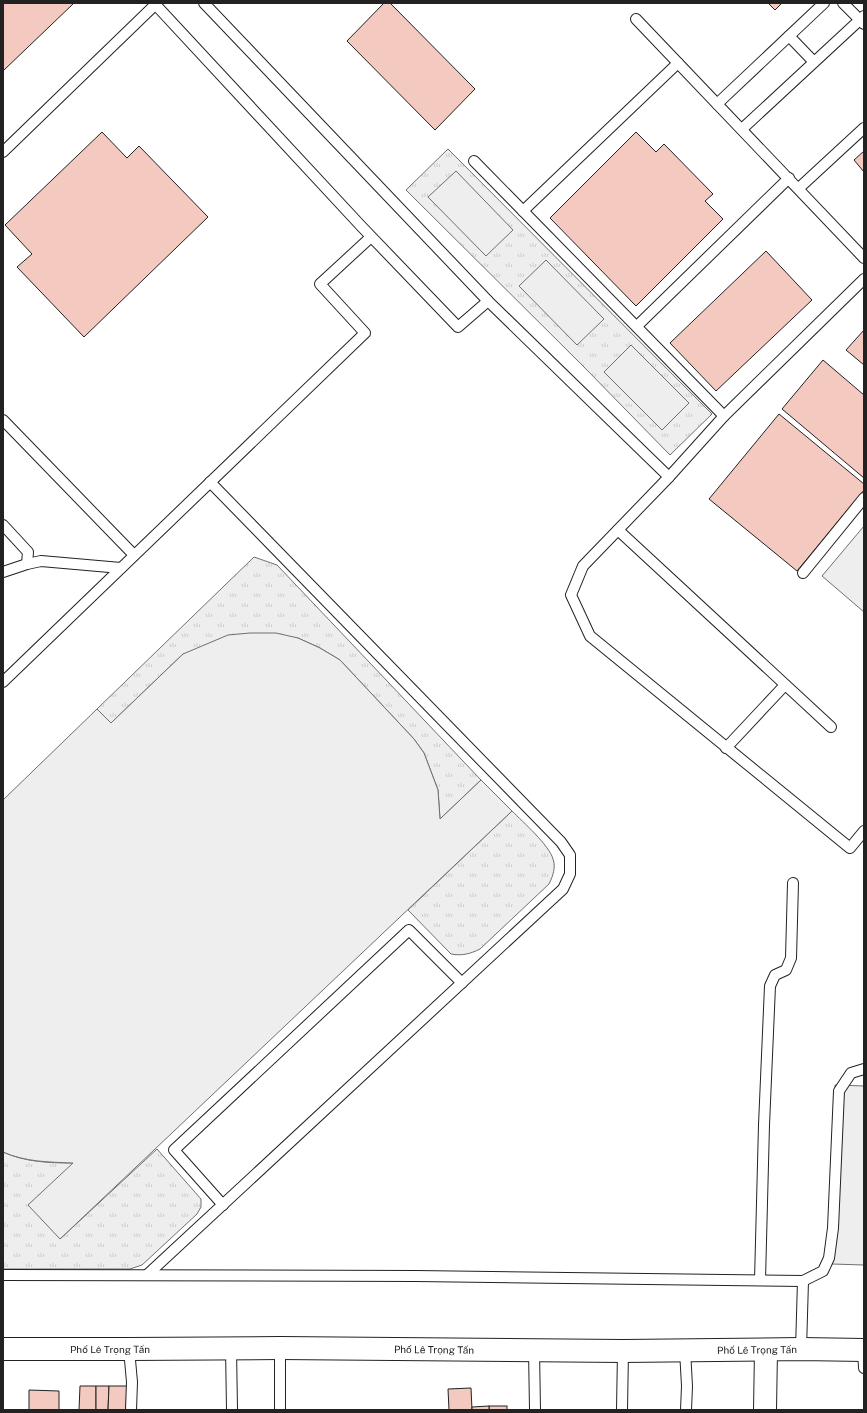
<svg xmlns="http://www.w3.org/2000/svg" width="867" height="1413" font-family="'Public Sans',sans-serif">
<style>
.grass{fill:url(#grass-tufts);stroke:#6f6f6f}
.garden{fill:#eee;stroke:#6f6f6f}
.building{fill:#f3c9c0;stroke:#222}
.lines{fill:none;stroke-linecap:round;stroke-linejoin:round}
.lane-casing{stroke:#222;stroke-width:12}
.secondary-casing{stroke:#222;stroke-width:24}
.lane{stroke:#fff;stroke-width:10}
.secondary{stroke:#fff;stroke-width:22}
.labels{text-anchor:middle;dominant-baseline:central;stroke-width:3;stroke-linejoin:round;paint-order:stroke}
.street-label{font-size:10px;fill:#222;stroke:#fff}
</style>
<defs>
<pattern id="grass-tufts" width="24" height="20" patternUnits="userSpaceOnUse"><rect width="24" height="20" fill="#eee"/><path d="M3 7l-1-3M5 7V3M7 7l1-3M15 17l-1-3M17 17v-4M19 17l1-3" fill="none" stroke="#ccc"/></pattern>
</defs>
<rect width="100%" height="100%" fill="#fff"/>
<g class="grass">
<path d="M448,149L712,414L670,455L584,367L406,190Z"/>
<path d="M254,557L277,565L481,780L440,819L438,790L424,753L414,739L340,660L320,648L298,638L183,654L111,723L97,709Z"/>
<path d="M512,811C523,822 549,845 553,859C556,867 553,876 549,884L480,949C470,954 462,956 451,954L408,910Z"/>
<path d="M157,1149L201,1199V1207L197,1214L142,1265L130,1269H3V1152C25,1162 49,1163 73,1163L60,1239Z"/>
</g>
<g class="garden">
<path d="M456,171L513,230L486,256L428,197Z"/>
<path d="M546,260L604,319L577,345L519,286Z"/>
<path d="M631,345L689,403L662,430L604,372Z"/>
<path d="M864,526V612L822,576Z"/>
<path d="M250,633H276L298,638L320,648L340,660L414,739L424,753L438,790L440,819L481,780L512,811L60,1239L28,1205L73,1163C48,1162 26,1162 3,1152V800L97,709L111,723L183,654L228,635Z"/>
<path d="M835,1085L864,1086V1265L832,1264Z"/>
</g>
<g class="building">
<path d="M3,3H74L3,71Z"/>
<path d="M384,3H390L475,89L435,130L347,41Z"/>
<path d="M768,3H782L775,10Z"/>
<path d="M102,132L127,158L139,146L208,217L84,337L17,267L32,254L5,225Z"/>
<path d="M636,132L656,152L664,144L713,194L705,201L723,219L636,306L550,218Z"/>
<path d="M864,151V172L854,160Z"/>
<path d="M766,251L812,300L716,391L670,343Z"/>
<path d="M864,330V365L846,350Z"/>
<path d="M823,360L864,395V478L782,409Z"/>
<path d="M779,414L864,484V490L797,571L709,499Z"/>
<path d="M80,1386H96V1410H79Z"/>
<path d="M96,1386H109L108,1410H96Z"/>
<path d="M109,1386H127L126,1410H108Z"/>
<path d="M471,1388L472,1410H449L448,1389Z"/>
<path d="M29,1390L59,1391V1410H29Z"/>
<rect x="489" y="1406" width="18" height="4"/>
<path d="M489,1406V1410H472V1407Z"/>
</g>
<g class="lines">
<defs>
<g id="lane">
<path d="M154,3L361,226L458,327L488,301"/>
<path d="M204,3L488,301L669,477"/>
<path d="M843,3L864,24"/>
<path d="M636,19L864,258"/>
<path d="M789,36L814,62"/>
<path d="M717,104L824,3"/>
<path d="M742,129L864,16"/>
<path d="M3,152L157,3"/>
<path d="M474,161L724,416"/>
<path d="M799,188L864,128"/>
<path d="M523,211L678,63"/>
<path d="M864,279L724,416L669,477L583,566L571,595L590,636L850,848L864,831"/>
<path d="M637,326L789,178"/>
<path d="M3,420L134,555"/>
<path d="M3,525L28,552L27,564"/>
<path d="M618,530L831,727"/>
<path d="M3,572L27,564L41,561L121,568"/>
<path d="M803,573L864,498"/>
<path d="M3,682L365,333L320,284L371,237"/>
<path d="M726,748L785,685"/>
<path d="M223,1205L174,1150L409,930L462,983"/>
<path d="M3,1275L416,1276L803,1281L823,1271L829,1258L833,1228L839,1091L851,1073L864,1069"/>
<path d="M147,1275L563,889L570,874V855L561,842L210,482"/>
<path d="M760,1280L764,1125L770,986L775,975L786,970L791,958L793,883"/>
<path d="M231,1348L232,1410"/>
<path d="M280,1348V1410"/>
<path d="M129,1349L132,1382L131,1410"/>
<path d="M801,1349L803,1281"/>
<path d="M534,1350L535,1410"/>
<path d="M685,1350L687,1386L686,1410"/>
<path d="M863,1350L864,1368"/>
<path d="M622,1410L623,1351"/>
</g>
<g id="secondary">
<path id="s1" d="M3,1349H129L280,1348L623,1351L801,1349L864,1350"/>
<path d="M765,1410L766,1350"/>
</g>
</defs>
<use href="#lane" class="lane-casing"/>
<use href="#secondary" class="secondary-casing"/>
<use href="#lane" class="lane"/>
<use href="#secondary" class="secondary"/>
</g>
<g class="labels">
<g class="street-label">
<text stroke="none"><textPath href="#s1" startOffset="107">Phố Lê Trọng Tấn</textPath></text>
<text stroke="none"><textPath href="#s1" startOffset="431">Phố Lê Trọng Tấn</textPath></text>
<text stroke="none"><textPath href="#s1" startOffset="754">Phố Lê Trọng Tấn</textPath></text>
</g>
</g>
<rect width="867" height="1413" fill="none" stroke="#222222" stroke-width="8"/>
</svg>
